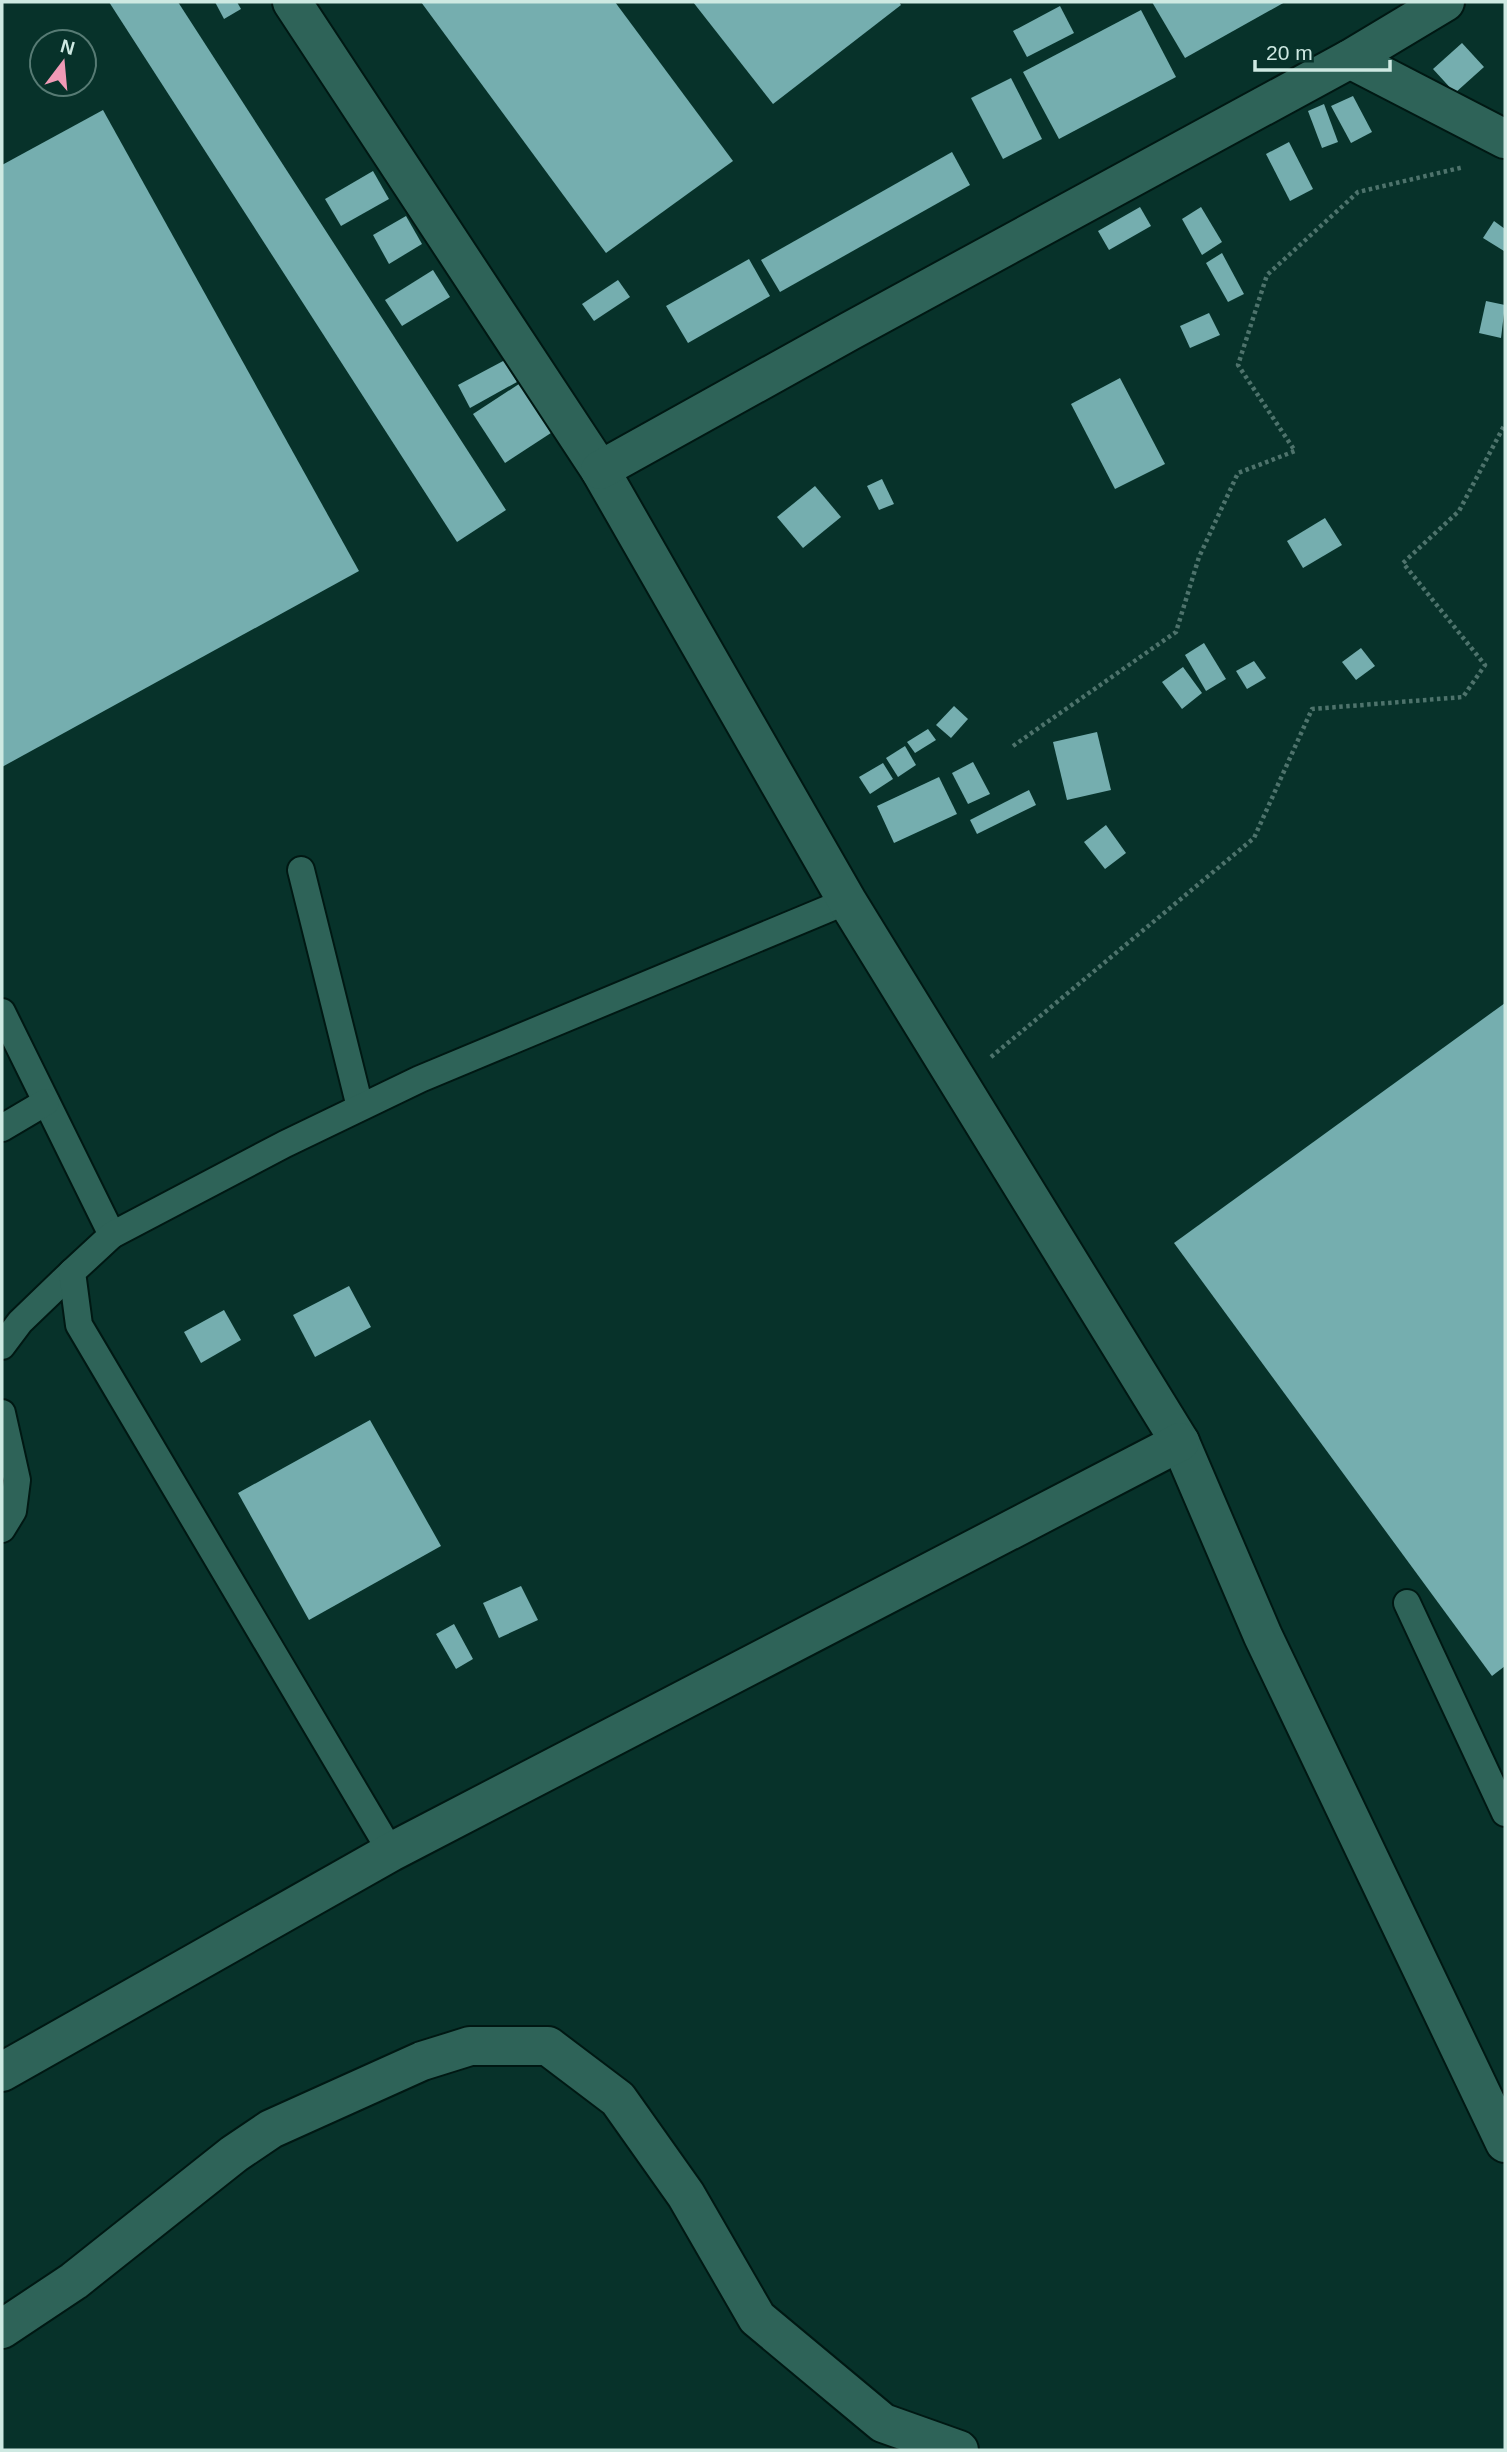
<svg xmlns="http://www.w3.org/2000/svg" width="1507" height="2452" font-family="Helvetica,sans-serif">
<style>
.building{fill:#75aeaf}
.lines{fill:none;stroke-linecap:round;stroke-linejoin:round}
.lane-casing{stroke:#001813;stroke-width:30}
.street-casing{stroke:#001813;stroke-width:42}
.path{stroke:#4e736c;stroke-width:4.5;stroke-dasharray:3.5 3.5;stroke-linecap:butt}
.lane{stroke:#2e6358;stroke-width:26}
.street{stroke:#2e6358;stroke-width:38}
</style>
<rect width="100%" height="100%" fill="#07322a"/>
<g class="building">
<path d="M109,2H178L506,510L457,542Z"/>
<path d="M215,2H237L241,9L224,19Z"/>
<path d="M421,2H615L733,161L606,253Z"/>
<path d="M693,2H899L901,5L773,104Z"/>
<path d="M1152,2H1285L1185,58Z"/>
<path d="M1060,6L1074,33L1027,57L1013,31Z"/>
<path d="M1141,10L1176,77L1059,139L1023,72Z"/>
<path d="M1462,43L1484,67L1455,93L1433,69Z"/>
<path d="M1011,78L1042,139L1003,159L971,98Z"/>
<path d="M1353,96L1372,132L1351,143L1331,106Z"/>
<path d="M1324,104L1338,142L1322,148L1308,111Z"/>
<path d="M103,110L359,571L2,767V165Z"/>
<path d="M1289,142L1313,189L1290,201L1266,154Z"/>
<path d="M952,152L970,185L780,292L761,260Z"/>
<path d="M373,171L389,199L341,226L325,199Z"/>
<path d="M1140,207L1151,226L1109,250L1098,231Z"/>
<path d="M1201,207L1222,242L1202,255L1182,219Z"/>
<path d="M406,216L422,244L389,264L373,235Z"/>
<path d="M1494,221L1505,229L1504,251L1483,238Z"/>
<path d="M1222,253L1244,294L1228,302L1206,263Z"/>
<path d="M749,259L770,296L688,343L666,306Z"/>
<path d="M433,270L450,297L402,326L385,300Z"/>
<path d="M618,280L630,297L594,321L582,304Z"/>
<path d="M1486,301L1505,305L1501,338L1479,333Z"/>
<path d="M1209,313L1220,335L1190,348L1180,326Z"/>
<path d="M505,360L517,382L470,408L458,385Z"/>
<path d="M1120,378L1165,464L1115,489L1071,404Z"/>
<path d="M522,382L554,431L505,463L473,414Z"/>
<path d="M882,479L894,504L879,510L867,486Z"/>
<path d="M815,486L841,517L803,548L777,517Z"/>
<path d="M1325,518L1342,545L1303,568L1287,541Z"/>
<path d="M1204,643L1226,679L1206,691L1185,655Z"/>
<path d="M1361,648L1375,666L1356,680L1342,662Z"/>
<path d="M1254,661L1266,678L1247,689L1236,671Z"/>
<path d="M1183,667L1202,693L1182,709L1162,682Z"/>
<path d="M954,706L968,719L951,738L936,725Z"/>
<path d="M928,729L936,740L915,753L907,742Z"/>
<path d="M1097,732L1111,790L1067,800L1053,742Z"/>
<path d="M905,746L916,765L898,777L886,758Z"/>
<path d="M973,762L990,794L968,804L952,773Z"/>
<path d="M883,763L893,779L870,794L859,777Z"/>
<path d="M939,777L957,814L894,843L877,806Z"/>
<path d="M1029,790L1036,805L977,834L970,820Z"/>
<path d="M1106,825L1126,853L1105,869L1084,842Z"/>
<path d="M1505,1003V1666L1492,1676L1174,1243Z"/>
<path d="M349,1286L371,1327L315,1357L293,1315Z"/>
<path d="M224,1310L241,1340L201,1363L184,1332Z"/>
<path d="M370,1420L441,1546L309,1620L238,1493Z"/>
<path d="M521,1586L538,1620L499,1638L483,1603Z"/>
<path d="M454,1624L473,1659L456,1669L436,1634Z"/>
</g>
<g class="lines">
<defs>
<g id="lane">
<path d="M301,870L360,1107"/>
<path d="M2,1012L112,1235"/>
<path d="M2,1128L46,1102"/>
<path d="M2,1346L20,1322L72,1272"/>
<path d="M2,1413L17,1480L13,1511L2,1529"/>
<path d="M1407,1603L1505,1813"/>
<path d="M391,1852L79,1325L72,1272L112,1235L285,1144L420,1079L847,901"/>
</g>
<g id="street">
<path d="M292,2L600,470L847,901L1180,1442L1263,1636L1505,2143"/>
<path d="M1350,59L1505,139"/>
<path d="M600,470L850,331L1350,59L1445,2"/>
<path d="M2,2072L391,1852L1180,1442"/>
<path d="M2,2329L74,2281L234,2154L271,2129L422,2061L470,2046H548L618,2099L686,2195L757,2318L883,2423L959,2450"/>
</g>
</defs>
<use href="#lane" class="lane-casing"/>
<use href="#street" class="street-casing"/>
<g class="path">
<path d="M1013,746L1176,632L1199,557L1238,473L1295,451L1238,365L1267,275L1358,192L1464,167"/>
<path d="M991,1057L1254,838L1312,709L1463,697L1485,665L1403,563L1459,511L1505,424"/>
</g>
<use href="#lane" class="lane"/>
<use href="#street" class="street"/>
</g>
<rect width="1507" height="2452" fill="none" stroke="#cee9e2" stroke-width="7"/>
<g transform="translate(63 63) rotate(16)"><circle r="33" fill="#07322a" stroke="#577b74" stroke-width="2"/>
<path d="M0-5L12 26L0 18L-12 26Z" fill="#f09ab6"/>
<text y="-10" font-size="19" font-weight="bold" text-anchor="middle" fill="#cee9e2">N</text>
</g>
<path d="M1255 60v10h135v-10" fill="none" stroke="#cee9e2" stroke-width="3.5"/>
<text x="1266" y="60" font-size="21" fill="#cee9e2" stroke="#07322a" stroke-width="5" paint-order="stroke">20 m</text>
</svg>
